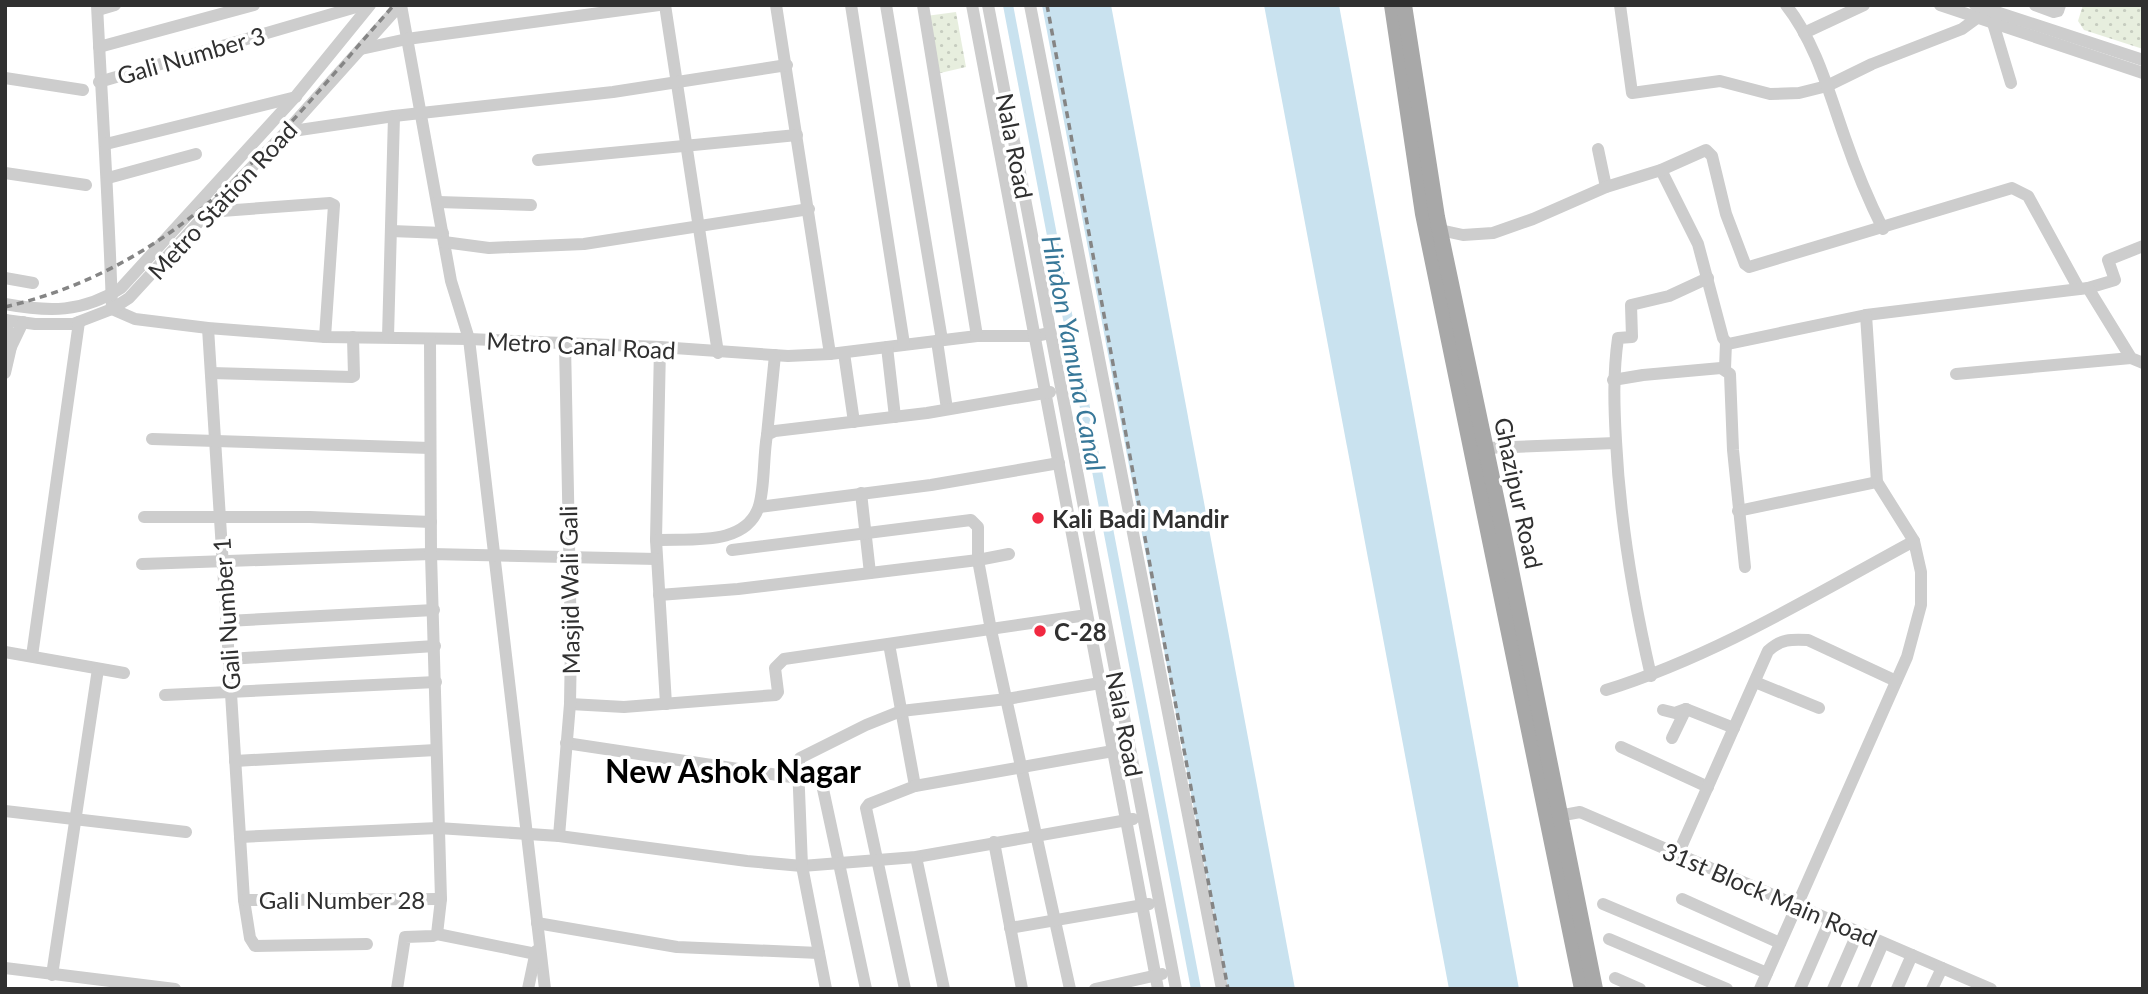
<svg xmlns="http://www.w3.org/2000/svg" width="2148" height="994" font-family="Lato,sans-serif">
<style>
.grass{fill:url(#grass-dots)}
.water{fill:#c9e2ef}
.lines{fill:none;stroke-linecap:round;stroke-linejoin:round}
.canal{stroke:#c9e2ef;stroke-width:10}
.minor{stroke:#cdcdcd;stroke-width:12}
.major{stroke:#a8a8a8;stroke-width:16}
.rail{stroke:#858585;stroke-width:3.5;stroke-dasharray:7 5;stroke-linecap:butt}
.poi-dot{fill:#f12941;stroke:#fff;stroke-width:2.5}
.labels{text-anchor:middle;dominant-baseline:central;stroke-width:7;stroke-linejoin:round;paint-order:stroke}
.street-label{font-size:24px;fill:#303030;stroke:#fff}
.poi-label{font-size:24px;font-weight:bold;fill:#303030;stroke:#fff;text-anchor:start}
.water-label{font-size:26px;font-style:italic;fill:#387899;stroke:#fff}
.district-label{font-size:32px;font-weight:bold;fill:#000;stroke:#fff}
</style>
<defs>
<pattern id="grass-dots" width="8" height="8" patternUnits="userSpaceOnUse" patternTransform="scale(1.75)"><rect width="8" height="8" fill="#e7eede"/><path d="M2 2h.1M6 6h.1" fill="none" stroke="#c6ccbf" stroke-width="1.8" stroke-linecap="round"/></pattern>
</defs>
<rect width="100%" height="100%" fill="#fff"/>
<g class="grass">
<path d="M2083,5H2143V49L2084,30L2078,21Z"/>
<path d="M956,12L966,67L936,74L926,16Z"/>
</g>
<g class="water">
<path d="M1042,5H1111L1295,989H1228Z"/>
<path d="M1264,5H1339L1519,989H1449Z"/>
</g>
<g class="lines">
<path class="canal" d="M1008,5L1196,989"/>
<g class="minor">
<path d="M97,5C102,106 109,207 112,309L135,319L208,328L325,337L469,339L660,347L788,356L830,354L977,336H1035L1050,333"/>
<path d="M401,5L451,281L469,339L545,989"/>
<path d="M665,5L718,353"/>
<path d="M776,5L830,354"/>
<path d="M851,5L904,344"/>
<path d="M886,5L942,340"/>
<path d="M923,5L977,336"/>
<path d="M972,5L1158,989"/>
<path d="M988,5L1176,989"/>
<path d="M1030,5L1222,989"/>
<path d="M1620,5L1632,93L1720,81L1770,94L1799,93L1827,86L1872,64L1962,29L1977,18"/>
<path d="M1786,5C1816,43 1829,93 1845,138C1856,170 1868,199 1883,229"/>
<path d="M1940,5L2143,73"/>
<path d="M1975,5L2143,60"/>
<path d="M2035,5L2054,12L2058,11L2060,5"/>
<path d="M98,10L115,5"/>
<path d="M1993,23L2011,83"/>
<path d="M1804,33L1864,5"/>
<path d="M99,47L254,5"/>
<path d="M361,49L407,39L659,5"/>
<path d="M5,78L83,90"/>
<path d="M99,82L363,5"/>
<path d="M286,132L394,116L613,92L787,65"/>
<path d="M106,144L296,97"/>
<path d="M1598,149L1606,187"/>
<path d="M538,160L797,135"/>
<path d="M1661,170L1698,244L1723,338L1726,342L1725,369"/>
<path d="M5,173L86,185"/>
<path d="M108,178L196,154"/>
<path d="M438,202L531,205"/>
<path d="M208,212L330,203L334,205L325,337"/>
<path d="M1440,230L1463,235L1493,233L1533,219L1606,187L1661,170L1706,150L1712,156L1726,214L1745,264L1749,267L2012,188L2028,196L2079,289"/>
<path d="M391,231L443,233"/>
<path d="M444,242L489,248L584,244L809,209"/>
<path d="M5,278L33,283"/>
<path d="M2088,288L2115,280L2108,260L2143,246"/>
<path d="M5,304C49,312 82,313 121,288L296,96L370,5"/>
<path d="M5,320L35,324H73L112,309L129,298L208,212L286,132L400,5"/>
<path d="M6,320L11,347L23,322"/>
<path d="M208,328L244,900L250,938L255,946L367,944"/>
<path d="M388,337L394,116"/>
<path d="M937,341L947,409"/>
<path d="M1726,342L1728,344L1866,315L2088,288L2131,358L2143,363"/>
<path d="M660,347L656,540L666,704"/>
<path d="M887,347L895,417"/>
<path d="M844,353L854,422"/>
<path d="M5,373L11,347"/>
<path d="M211,373L352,377L354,376L353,337"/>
<path d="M1956,374L2131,358"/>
<path d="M1613,380L1643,375L1721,368L1730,374L1733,450L1745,567"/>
<path d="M767,435L775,355"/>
<path d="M152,439L430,448"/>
<path d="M1486,448L1616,443"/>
<path d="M861,493L870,573"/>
<path d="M759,507L931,485L1059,463"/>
<path d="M1738,511L1877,482"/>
<path d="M144,517H310L431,522"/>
<path d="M656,540C690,538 746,547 759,506C765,486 763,457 767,435L775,431L927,413L1050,392"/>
<path d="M732,550L971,520L978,527V560L991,630L1070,989"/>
<path d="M142,564L431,554L657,559"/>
<path d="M659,595L738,589L978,560L1009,554"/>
<path d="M227,621L434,610"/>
<path d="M889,644L915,786L869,804L866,808L905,989"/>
<path d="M5,652L124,673"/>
<path d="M32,656L79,322"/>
<path d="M229,659L435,646"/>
<path d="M1651,676C1633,598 1620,520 1616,441C1614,406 1613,373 1618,338L1632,337L1631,305L1669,296L1708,278"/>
<path d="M1755,682L1819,708"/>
<path d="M1606,690C1715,656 1814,595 1914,541"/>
<path d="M165,695L436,682"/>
<path d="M570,704L624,707L776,695L778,692L775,668L784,659L1087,615"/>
<path d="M1663,710L1675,713L1686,709L1734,728"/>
<path d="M1672,738L1686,709"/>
<path d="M566,743L798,778"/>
<path d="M1621,747L1708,787"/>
<path d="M235,761L436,750"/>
<path d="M915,786L1113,751"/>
<path d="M823,789L866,989"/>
<path d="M5,811L186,832"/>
<path d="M1553,817L1580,812L1991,989"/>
<path d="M559,836L570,704L571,642L565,344"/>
<path d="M240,837L438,828L559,836L747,861L802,866L916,857L1133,819"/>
<path d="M994,842L1022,989"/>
<path d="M1678,854L1768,651C1781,639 1791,639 1808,640L1896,681"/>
<path d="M916,857L944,989"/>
<path d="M1682,899L1780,943"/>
<path d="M244,900L441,899"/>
<path d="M1603,904L1767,973"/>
<path d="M537,923L677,947L819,953"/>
<path d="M1010,928L1149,904"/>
<path d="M437,934L536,954"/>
<path d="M1609,939L1727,989"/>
<path d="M5,968L175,989"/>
<path d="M52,975L98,669"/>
<path d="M1615,978L1640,989"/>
<path d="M397,989L405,937L433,936L437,934L441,899L431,554L430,339"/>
<path d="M528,989L536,951"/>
<path d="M826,989L802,866L798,765L800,758L866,725L901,711L1007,699L1100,683"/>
<path d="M1095,989L1162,974"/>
<path d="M1760,989L1907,657L1921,605V572L1914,541L1877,482L1866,315"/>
<path d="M1800,989L1830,920"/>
<path d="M1833,989L1858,932"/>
<path d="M1863,989L1883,943"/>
<path d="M1897,989L1912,955"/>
<path d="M1932,989L1942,968"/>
</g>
<g class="major">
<path d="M1392,5L1423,214L1582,989"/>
<path d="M1404,5L1437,217L1503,530L1595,989"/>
</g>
<g class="rail">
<path d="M1047,5L1228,989"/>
<path d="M5,307C187,264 277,137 394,5"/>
</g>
</g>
<g class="poi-dot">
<circle cx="1038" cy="518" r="7"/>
<circle cx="1040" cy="631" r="7"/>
</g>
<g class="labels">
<g class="street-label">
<text transform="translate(191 55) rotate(-16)">Gali Number 3</text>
<text transform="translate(1015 146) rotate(79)">Nala Road</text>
<text transform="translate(222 200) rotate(-47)">Metro Station Road</text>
<text transform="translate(581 345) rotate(3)">Metro Canal Road</text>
<text transform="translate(1519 493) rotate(78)">Ghazipur Road</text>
<text transform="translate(569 590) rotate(-91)">Masjid Wali Gali</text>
<text transform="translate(226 614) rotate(-94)">Gali Number 1</text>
<text transform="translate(1125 724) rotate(79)">Nala Road</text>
<text transform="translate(1770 894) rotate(23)">31st Block Main Road</text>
<text x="342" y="899">Gali Number 28</text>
</g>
<g class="poi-label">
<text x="1052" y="518">Kali Badi Mandir</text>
<text x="1054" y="631">C-28</text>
</g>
<g class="water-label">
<text transform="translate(1074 353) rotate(79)">Hindon Yamuna Canal</text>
</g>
<g class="district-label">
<text x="733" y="770">New Ashok Nagar</text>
</g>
</g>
<rect width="2148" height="994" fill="none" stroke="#303030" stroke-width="14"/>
</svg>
